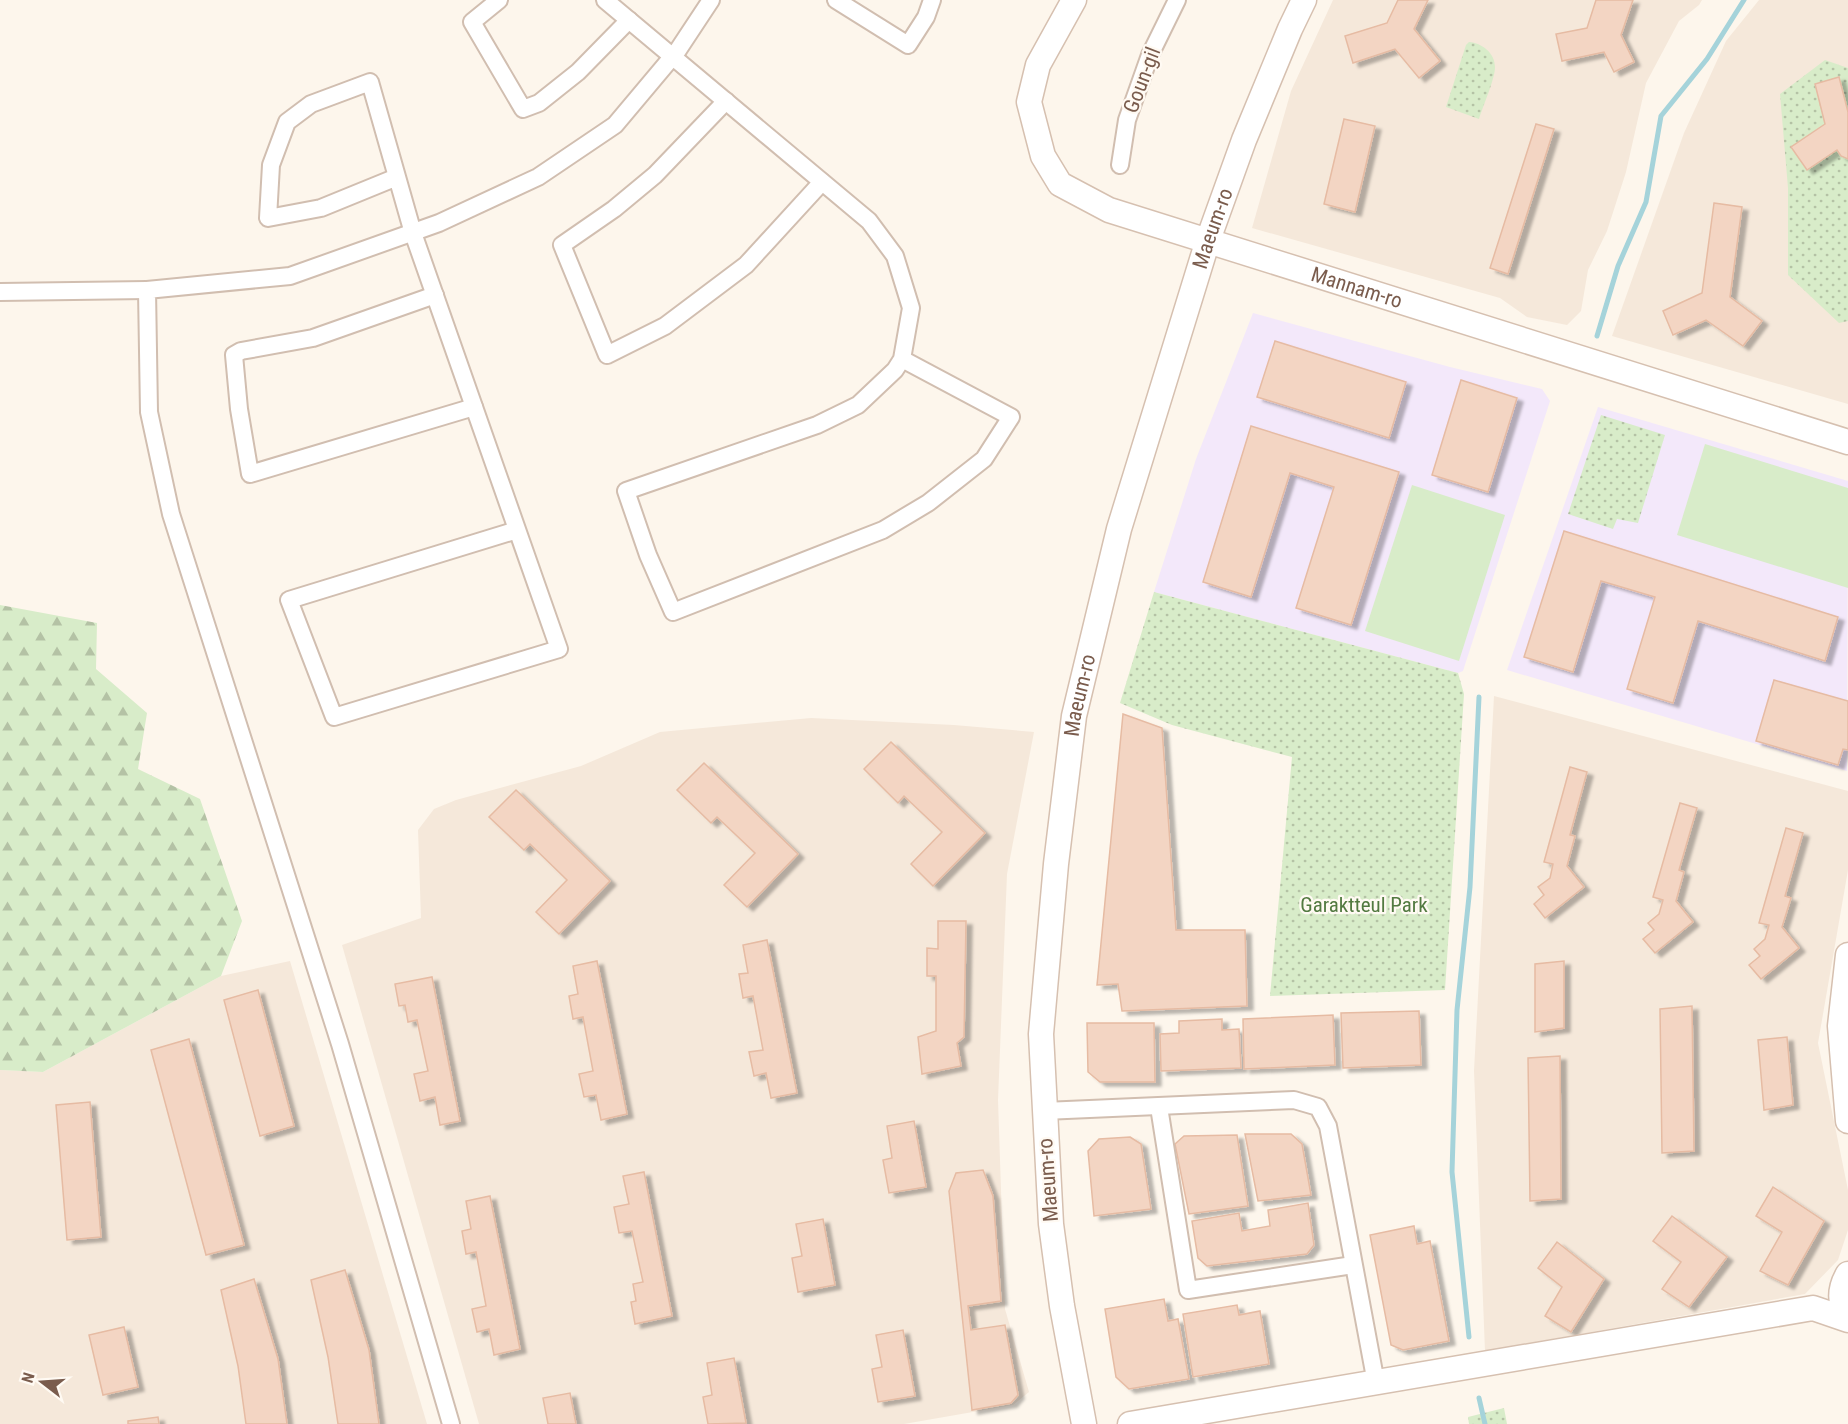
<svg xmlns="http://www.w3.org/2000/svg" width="1848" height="1424" font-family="'Roboto Condensed',sans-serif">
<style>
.residential{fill:#f5e8da}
.education{fill:#f3e8fa}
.forest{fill:url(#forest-firs)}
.park{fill:url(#park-dots)}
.pitch{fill:#d8ecc9}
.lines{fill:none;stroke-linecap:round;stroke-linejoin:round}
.stream{stroke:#a5d3da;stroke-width:5}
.building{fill:#f3d5c3;stroke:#e6bba3;stroke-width:1.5;filter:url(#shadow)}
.street-casing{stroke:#d1beb0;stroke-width:20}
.secondary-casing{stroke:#d6c0b0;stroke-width:27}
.street{stroke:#fff;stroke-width:16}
.secondary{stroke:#fff;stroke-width:24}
.labels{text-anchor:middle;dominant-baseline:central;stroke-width:4.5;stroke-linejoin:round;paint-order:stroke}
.street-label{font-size:21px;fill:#7a5c4d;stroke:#fffaf3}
.park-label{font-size:21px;fill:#537a41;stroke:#fffaf3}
</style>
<defs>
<pattern id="forest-firs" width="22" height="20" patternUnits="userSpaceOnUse" patternTransform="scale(1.5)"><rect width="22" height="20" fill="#d8ecc9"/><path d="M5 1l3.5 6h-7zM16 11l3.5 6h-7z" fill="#b4c2a5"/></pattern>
<pattern id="park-dots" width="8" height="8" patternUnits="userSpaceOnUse" patternTransform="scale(1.5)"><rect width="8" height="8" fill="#d8ecc9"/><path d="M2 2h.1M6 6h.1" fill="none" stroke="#b4c2a5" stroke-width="1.8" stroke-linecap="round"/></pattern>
<filter id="shadow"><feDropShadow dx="6" dy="4" stdDeviation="1.5" flood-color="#0004"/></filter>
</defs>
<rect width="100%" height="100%" fill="#fdf6ec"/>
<g class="residential">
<path d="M1333,0H1702L1699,5L1679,21L1646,83L1626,172L1607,231L1588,270L1581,311L1567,325L1527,317L1500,298L1252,228L1291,91Z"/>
<path d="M1759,0H1848V404L1612,336L1684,133L1726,41Z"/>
<path d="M1494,696L1848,791V870L1818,1043L1848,1190V1230L1838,1260L1805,1294L1485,1351L1474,1071Z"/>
<path d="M811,718L954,725L1034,732L1007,874L998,1100L1005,1309L1029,1392L1013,1405L904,1424H479L342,945L421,918L418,830L434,809L456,800L581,766L660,732Z"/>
<path d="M290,961L427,1424H0V1070L43,1072L221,976Z"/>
</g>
<g class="education">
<path d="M1253,313L1450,367L1542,389L1550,401L1463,671L1458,673L1154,592L1196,459Z"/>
<path d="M1598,407L1848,481L1847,771L1507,670Z"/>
</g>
<path class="forest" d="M0,605L97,623L96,669L147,713L138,769L200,799L242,921L221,976L43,1072L0,1070Z"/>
<g class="park">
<path d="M1469,42C1482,43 1495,53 1495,67C1495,79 1483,106 1479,119L1446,107L1466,45Z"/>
<path d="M1825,60L1848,68V321L1839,323L1788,275V188L1780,94Z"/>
<path d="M1601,415L1665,435L1638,523L1617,519L1613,529L1568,514Z"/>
<path d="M1154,592L1458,673L1464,694L1445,990L1270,996L1292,757L1172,725L1120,703Z"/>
<path d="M1504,1408L1507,1424H1469L1468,1417Z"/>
</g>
<g class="pitch">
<path d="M1705,444L1848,488V588L1677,535Z"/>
<path d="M1412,485L1505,515L1459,661L1365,631Z"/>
</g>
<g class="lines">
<g class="stream">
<path d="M1597,336L1618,266L1646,202L1661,116L1707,59L1744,0"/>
<path d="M1469,1337L1452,1172L1457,1010L1470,887L1479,697"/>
<path d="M1479,1398L1485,1424"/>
</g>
</g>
<g class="building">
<path d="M1398,0H1428L1414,29L1440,61L1419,78L1395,49L1353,63L1345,36L1387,23Z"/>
<path d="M1596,0H1633L1621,35L1634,62L1614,72L1604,52L1562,61L1556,34L1587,28Z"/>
<path d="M1839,77L1848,112V159L1841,156L1837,150L1807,170L1791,147L1825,124L1815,84Z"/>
<path d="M1344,119L1375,126L1355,212L1324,204Z"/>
<path d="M1536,124L1554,129L1508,274L1490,268Z"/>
<path d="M1714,203L1742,207L1730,297L1762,321L1743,346L1706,320L1673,335L1663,311L1702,293Z"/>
<path d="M1275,341L1406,382L1389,438L1257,397Z"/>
<path d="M1461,380L1517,398L1488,492L1432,475Z"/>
<path d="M1251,426L1399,472L1351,625L1296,608L1334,487L1290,473L1251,597L1203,582Z"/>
<path d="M1564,531L1838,617L1825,661L1698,621L1673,703L1627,689L1655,597L1601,581L1573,672L1524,657Z"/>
<path d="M1774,680L1848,701V750L1843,749L1838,765L1756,741Z"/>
<path d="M1123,714L1162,728L1176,930H1245L1247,1006L1122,1011L1118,984L1097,985Z"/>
<path d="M891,742L985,833L933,886L911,864L942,832L904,796L898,803L864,769Z"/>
<path d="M704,763L798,854L747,907L724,885L755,853L717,817L711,823L677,790Z"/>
<path d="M1570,767L1587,772L1570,835L1575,836L1567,866L1584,887L1545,918L1534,904L1544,895L1538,887L1550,878L1553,864L1544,862Z"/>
<path d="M516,790L610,881L559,934L536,912L567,880L530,844L524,850L489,817Z"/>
<path d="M1680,803L1697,808L1679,870L1684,872L1676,901L1693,922L1655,953L1643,939L1654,930L1648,923L1659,914L1663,900L1653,897Z"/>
<path d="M1786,828L1803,833L1785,896L1791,898L1782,927L1799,948L1761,979L1749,965L1760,956L1754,949L1765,939L1769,925L1759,923Z"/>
<path d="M938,921H966L964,1037L957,1043L961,1066L922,1074L918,1037L936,1031V976H927V948L938,949Z"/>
<path d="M767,940L797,1093L771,1098L766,1073L754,1076L749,1052L763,1050L753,996L743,998L739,974L748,973L743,945Z"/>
<path d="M597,961L627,1114L601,1120L596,1095L584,1097L579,1074L593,1071L583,1017L573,1019L569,996L578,994L573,966Z"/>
<path d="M1564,961V1028L1535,1032V964Z"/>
<path d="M432,977L460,1121L440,1125L435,1097L420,1101L414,1074L428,1071L417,1020L408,1022L405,1005L399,1006L395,984Z"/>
<path d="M258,990L294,1126L260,1136L224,1000Z"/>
<path d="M1692,1006L1694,1151L1662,1153L1660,1009Z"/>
<path d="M1419,1011L1421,1065L1343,1068L1341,1013Z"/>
<path d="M1333,1015L1335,1065L1244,1069L1243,1019Z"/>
<path d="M1222,1019V1030L1239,1029L1241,1068L1161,1071L1160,1034L1179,1033V1021Z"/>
<path d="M1087,1023H1154L1155,1082H1100L1088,1072Z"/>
<path d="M1787,1037L1793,1105L1764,1110L1758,1040Z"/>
<path d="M189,1039L244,1245L206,1255L151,1050Z"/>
<path d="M1560,1056L1561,1199L1530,1201L1528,1058Z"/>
<path d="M90,1102L101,1237L67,1240L56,1105Z"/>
<path d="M914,1121L926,1187L889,1193L883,1160L892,1158L887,1126Z"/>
<path d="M1245,1134H1291L1302,1144L1311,1195L1258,1201Z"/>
<path d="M1237,1135L1248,1206L1189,1214L1175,1144L1184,1136Z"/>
<path d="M1130,1137L1141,1144L1151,1209L1094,1216L1088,1151L1099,1139Z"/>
<path d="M983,1170L993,1196L1001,1301L968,1306L971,1330L1005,1325L1018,1395L1011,1403L972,1410L949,1191L956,1173Z"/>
<path d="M644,1172L672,1316L635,1324L631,1302L636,1301L633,1284L643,1282L632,1231L619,1233L614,1207L629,1204L623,1176Z"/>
<path d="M1773,1187L1824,1221L1788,1285L1760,1271L1782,1232L1756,1216Z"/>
<path d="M490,1196L520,1349L494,1355L489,1329L477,1332L472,1309L486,1306L476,1252L466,1254L462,1231L471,1229L466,1201Z"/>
<path d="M1308,1203L1314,1245L1307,1254L1207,1266L1198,1258L1192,1221L1239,1213L1242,1231L1270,1226L1268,1210Z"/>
<path d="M1672,1216L1727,1257L1689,1307L1662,1289L1681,1262L1653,1241Z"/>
<path d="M823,1219L835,1285L798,1292L792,1258L802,1256L796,1224Z"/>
<path d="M1414,1226L1417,1244L1430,1241L1449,1341L1403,1350L1391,1345L1370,1235Z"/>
<path d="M1557,1242L1604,1279L1571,1332L1545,1316L1562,1287L1538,1268Z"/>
<path d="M345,1270L369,1350L379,1424H338L328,1357L311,1280Z"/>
<path d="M254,1279L278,1359L287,1424H246L238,1366L221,1290Z"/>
<path d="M1164,1299L1168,1321L1178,1319L1189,1379L1129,1389L1116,1377L1105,1309Z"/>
<path d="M1237,1305L1239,1315L1260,1311L1269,1364L1193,1377L1183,1314Z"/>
<path d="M124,1327L138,1387L103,1395L89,1335Z"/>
<path d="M903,1330L915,1396L878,1402L872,1369L882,1367L876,1335Z"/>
<path d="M734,1358L746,1423L708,1424L703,1397L712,1395L707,1363Z"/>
<path d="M570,1393L576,1424H548L543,1398Z"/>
<path d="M158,1417L159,1424H128V1421Z"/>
</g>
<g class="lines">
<defs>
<g id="street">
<path d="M499,0L472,22L523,109L539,103L578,72L629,20"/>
<path d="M605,0L869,221L895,256L911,308L902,359L1011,417L984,459L928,503L883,530L673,612L648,555L626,491L817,425L858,405L895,370L902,359"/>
<path d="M836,0L908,45L926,17L932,0"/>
<path d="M726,101L655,175L614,209L562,245L607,355L665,326L746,265L822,182"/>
<path d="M1120,165L1127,120L1150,55L1177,0"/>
<path d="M397,177L321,208L268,218L271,165L287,122L311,104L370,82L413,233L559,649L334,717L289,600L517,530"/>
<path d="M0,292L147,290"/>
<path d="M435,295L313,338L241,351L234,355L239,409L250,474L474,407"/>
<path d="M1159,1107L1188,1290L1353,1265"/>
<path d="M1044,1111L1294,1100L1318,1107L1328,1126L1376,1383"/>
<path d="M451,1424L340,1044L171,514L149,412L147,290L290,276L439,223L538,177L615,125L678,50L711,0"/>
</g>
<g id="secondary">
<path id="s1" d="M1074,0L1038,65L1029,102L1043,156L1060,184L1109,210L1848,442"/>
<path d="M1848,955L1840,1026L1848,1121"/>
<path d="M1848,1274C1839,1289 1839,1303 1848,1318"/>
<path id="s2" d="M1084,1424L1062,1306L1051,1224L1041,1034L1056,864L1074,716L1119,529L1208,240L1244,140L1290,29L1304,0"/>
<path d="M1130,1424L1813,1308L1848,1320"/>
</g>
</defs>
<use href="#street" class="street-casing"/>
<use href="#secondary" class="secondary-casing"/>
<use href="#street" class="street"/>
<use href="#secondary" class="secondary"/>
</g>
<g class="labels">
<g class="street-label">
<text transform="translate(1142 80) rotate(-69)">Goun-gil</text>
<text stroke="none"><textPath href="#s2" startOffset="1220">Maeum-ro</textPath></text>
<text stroke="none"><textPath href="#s1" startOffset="516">Mannam-ro</textPath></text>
<text stroke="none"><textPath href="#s2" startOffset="734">Maeum-ro</textPath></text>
<text transform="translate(1048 1180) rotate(-94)">Maeum-ro</text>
</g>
<g class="park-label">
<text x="1364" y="905">Garaktteul Park</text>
</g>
</g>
<g transform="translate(42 1382) rotate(287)" stroke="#fffaf3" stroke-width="4.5" paint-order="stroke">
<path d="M0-4.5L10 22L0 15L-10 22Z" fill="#7a5c4d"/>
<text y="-9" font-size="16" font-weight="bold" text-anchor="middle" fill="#7a5c4d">N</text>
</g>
</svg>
